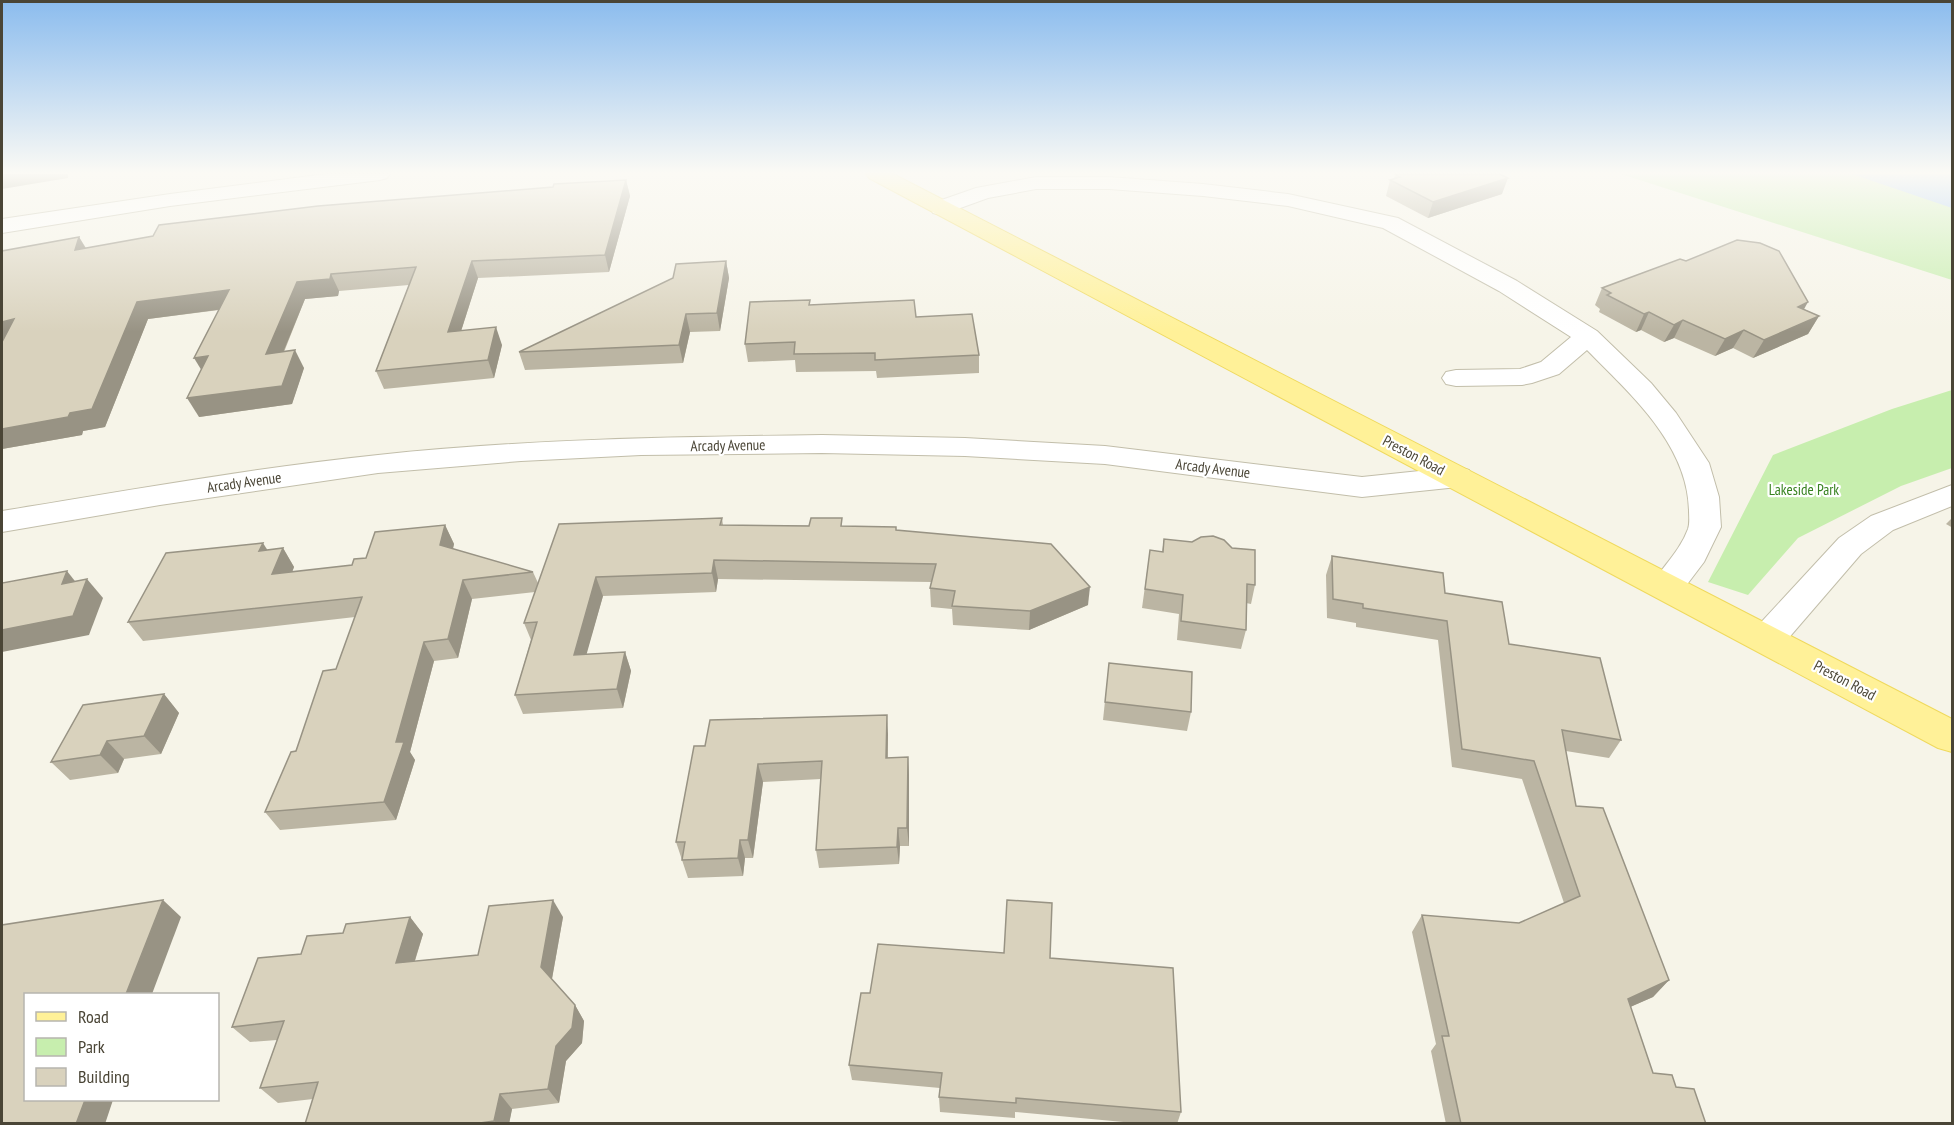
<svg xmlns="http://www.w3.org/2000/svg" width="1954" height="1125" font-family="'PT Sans Narrow',sans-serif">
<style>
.green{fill:#c7eeae}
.water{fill:#a0c7f7}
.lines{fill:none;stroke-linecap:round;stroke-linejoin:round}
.minor-casing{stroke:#c2beaa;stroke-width:2}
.major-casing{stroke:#efd95d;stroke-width:2}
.minor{fill:#fff;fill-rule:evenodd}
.major{fill:#fff198;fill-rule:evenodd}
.wall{fill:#bbb5a3}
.shaded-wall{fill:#989384}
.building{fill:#d9d2bd;stroke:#989384;stroke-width:1.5}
.labels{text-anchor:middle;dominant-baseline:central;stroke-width:4.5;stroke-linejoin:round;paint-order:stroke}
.street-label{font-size:15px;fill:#4a4536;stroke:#fff}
.park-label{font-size:15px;fill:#398322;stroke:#fff}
</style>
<rect width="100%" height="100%" fill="#f6f4e8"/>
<g class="green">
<path d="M1621,174H1952V280Z"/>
<path d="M1952,390V468L1901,486L1798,538L1748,595L1708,582L1773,455L1892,409Z"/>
</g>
<path class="water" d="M1852,174H1952V208Z"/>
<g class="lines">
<defs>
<g id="minor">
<path d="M326,174H390L387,178L380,180L170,206L2,233V219L170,194Z"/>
<path d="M1036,177H1109L1203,184L1288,194L1398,218L1517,281L1597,331L1651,383L1676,413L1709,463L1719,497L1721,527L1704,562L1679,595L1667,599L1655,595L1650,587C1662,567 1680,551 1688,529C1690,523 1689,516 1689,511C1688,444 1630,394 1587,350L1559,374L1532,383L1522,385L1456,386L1446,384L1442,378L1446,372L1456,370L1520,369L1541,362L1571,337L1499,291L1383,228L1288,206L1203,196L1109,189H1036L988,198L941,215L933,213L930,208L933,203L976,188Z"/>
<path d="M822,435L965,438L1105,446L1362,477L1458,467L1469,470L1473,477L1469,484L1458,487L1362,497L1105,464L965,456L822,453L641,455L521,461L378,473L160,505L2,532V511C127,491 252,468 378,455C526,439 674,437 822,435Z"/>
<path d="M1952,485V506L1893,530L1861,554L1780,648L1767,652L1754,648L1749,639L1754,630L1839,538L1871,516Z"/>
</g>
<path id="major" d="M866,174H893L1952,719V752L1938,748L869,178Z"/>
</defs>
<use href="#minor" class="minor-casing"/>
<use href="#major" class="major-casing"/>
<use href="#minor" class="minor"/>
<use href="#major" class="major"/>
</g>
<g class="wall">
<path d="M1395,174L1502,194L1428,218L1386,196L1390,180L1394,179Z"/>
<path d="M626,180L630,196L609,272L478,278L461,331L502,345L494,378L384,389L376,371L409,285L339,291L338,296L305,299L284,352L304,368L292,404L199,417L202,370L219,310L148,319L105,427L83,431L82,435L2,449V251L79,237L86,248Z"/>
<path d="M726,261L729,278L720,331L690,332L683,363L525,370L519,352Z"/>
<path d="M1686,261L1804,309L1819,316L1808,334L1753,358L1733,348L1715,356L1674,338L1664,342L1641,330L1636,332L1599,312L1600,309L1595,305L1602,288Z"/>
<path d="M810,305L916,317L979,355V373L877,378L876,371L796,372L795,360L748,362L745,344Z"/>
<path d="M1953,517V528L1946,524Z"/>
<path d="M722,518L723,525L843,526L896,530L1088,605L1029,630L953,625L952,609L931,607L930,588L931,582L718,579L716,592L603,596L586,654L625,652L631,671L623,708L523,714L515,695L531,640L524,623L535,592L472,599L458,658L434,661L410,752L415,760L396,820L280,830L265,812L336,669L355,617L143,641L128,622L268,550L283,548L294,567L292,572L352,565L366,558L445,525L454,544L453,549L533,572L538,583Z"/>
<path d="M1164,539L1255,585L1251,604L1246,603V630L1241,649L1177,640L1179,614L1142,608L1150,550L1162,552Z"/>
<path d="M1332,556L1445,593L1509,644L1621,740L1609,758L1566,751L1576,806L1669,980L1653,997L1630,1007L1653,1073L1676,1087L1706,1124H1446L1431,1051L1436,1044L1412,932L1422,915L1519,923L1564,903L1522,779L1452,767L1438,640L1356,627V623L1327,618L1326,575Z"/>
<path d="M1109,663L1191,712L1187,731L1103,720Z"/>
<path d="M164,694L179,713L161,754L124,759L118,773L70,780L51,762Z"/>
<path d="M888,734V758L908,757L909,775V846H900L899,864L819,868L816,850L821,779L763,782L753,858H745L743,876L688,878L676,842L694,746Z"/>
<path d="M410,917L423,934L415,961L478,955L563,917L552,979L575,1005L584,1021L582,1043L566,1061L559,1103L512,1109L509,1124H305L313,1099L278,1103L260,1088L277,1040L250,1042L232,1027L301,954L343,933Z"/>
<path d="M1050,958L1181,1112L1177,1124H1145L1015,1112V1118L940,1112L939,1097L940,1088L852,1080L849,1065L870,993Z"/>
</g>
<g class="shaded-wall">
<path d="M2,174H68V178L2,189Z"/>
<path d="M1508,178L1502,194L1428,218L1433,202Z"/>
<path d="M626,180L630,196L609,272L605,255Z"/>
<path d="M79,237L89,254L75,250Z"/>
<path d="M472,261L478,278L455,350L448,332Z"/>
<path d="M726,261L729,278L720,331L717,313Z"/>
<path d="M331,274L339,291L338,296L305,299L275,372L266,354L297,282Z"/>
<path d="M229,290L239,307L148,319L105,427L83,431L82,435L2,449V429L70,413L137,302Z"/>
<path d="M1808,302L1798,320V307Z"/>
<path d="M1649,312L1641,330L1636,332L1644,314Z"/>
<path d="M686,314L690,332L683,363L679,345Z"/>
<path d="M1819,316L1808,334L1753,358L1764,340Z"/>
<path d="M14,319L2,342V322Z"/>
<path d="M1683,320L1674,338L1664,342L1674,325Z"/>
<path d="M496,327L502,345L494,378L488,360Z"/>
<path d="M1744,330L1733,348L1715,356L1725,339Z"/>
<path d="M295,350L304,368L292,404L199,417L187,398Z"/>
<path d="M208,356L205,376L194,358Z"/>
<path d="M445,525L454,544L449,564L440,545Z"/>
<path d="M263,543L275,562L259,551Z"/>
<path d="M283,548L294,567L284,593L272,574Z"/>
<path d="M714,560L718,579L716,592L712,573Z"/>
<path d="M67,571L82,590L62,584Z"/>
<path d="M596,577L603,596L581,674L574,655Z"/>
<path d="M87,579L103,598L89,635L2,652V630Z"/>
<path d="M463,580L472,599L458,658L448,639Z"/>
<path d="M1090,587L1088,605L1029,630L1030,611Z"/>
<path d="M424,642L434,661L410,752L415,760L396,820L384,802L396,742Z"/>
<path d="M625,652L631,671L623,708L617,689Z"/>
<path d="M164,694L179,713L161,754L144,736Z"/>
<path d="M887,715L888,734L887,776L886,758Z"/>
<path d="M107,741L124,759L118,773L100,755Z"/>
<path d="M908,757L909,775V846L907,828Z"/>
<path d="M758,764L763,782L753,858L748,840Z"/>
<path d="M898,828L900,846L899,864L897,847Z"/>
<path d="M740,840L745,858L743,876L738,858Z"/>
<path d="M163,900L181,917L152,994H126Z"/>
<path d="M553,900L563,917L551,984L541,967Z"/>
<path d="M410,917L423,934L409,979L396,963Z"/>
<path d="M1669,980L1653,997L1612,1015L1628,999Z"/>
<path d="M575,1005L584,1021L582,1043L566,1061L559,1103L548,1089L556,1046Z"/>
<path d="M500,1094L512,1109L509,1124H497L494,1121Z"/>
<path d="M85,1100H113L105,1124H76Z"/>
</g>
<g class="building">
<path d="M1395,174H1500L1508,178L1433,202L1390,180L1400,177Z"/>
<path d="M626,180L605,255L472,261L448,332L496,327L488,360L376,371L416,267L331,274L330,279L297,282L266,354L295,350L282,386L187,398L208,356L194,358L229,290L137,302L92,409L70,413L68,417L2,429V342L14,319L2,322V251L79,237L75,250L153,236L159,225L318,206L553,187L554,184Z"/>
<path d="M1737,240L1760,243L1779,251L1808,302L1798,307L1819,316L1764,340L1744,330L1725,339L1683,320L1674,325L1649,312L1644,314L1607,295L1611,293L1602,288L1680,259L1686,261Z"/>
<path d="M726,261L717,313L686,314L679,345L519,352L673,278L676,264Z"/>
<path d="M810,300L809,305L914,300L916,317L972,314L979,355L875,360V353L794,354L795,342L745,344L750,302Z"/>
<path d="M722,518L720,525L809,526L811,518H842L841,526L896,527V530L1051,544L1090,587L1030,611L952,606L955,591L930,588L936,564L714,560L712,573L596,577L574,655L625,652L617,689L515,695L537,622L524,623L559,524Z"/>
<path d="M445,525L440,545L533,572L463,580L448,639L424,642L396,742H404L384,802L265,812L291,752L296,751L323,671L336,669L362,597L128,622L166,553L263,543L259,551L283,548L272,574L352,565L354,559L366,558L375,532Z"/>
<path d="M1213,536L1224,540L1232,548L1255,550V585L1247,584L1246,630L1181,621L1183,595L1145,589L1150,550L1163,552L1164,539L1192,542L1201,537Z"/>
<path d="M1332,556L1443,573L1445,593L1502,602L1509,644L1600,658L1621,740L1562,730L1576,806L1603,808L1669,980L1628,999L1653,1073L1672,1075L1676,1087L1694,1089L1706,1124H1461L1442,1036H1449L1422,915L1519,923L1580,896L1534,761L1462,749L1447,621L1363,608V604L1333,599Z"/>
<path d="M67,571L62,584L87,579L73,616L2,630V583Z"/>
<path d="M1109,663L1192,672L1191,712L1105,702Z"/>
<path d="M164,694L144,736L107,741L100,755L51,762L83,705Z"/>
<path d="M887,715L886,758L908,757L907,828H898L897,847L816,850L822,761L758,764L748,840H740L738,858L682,860L685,842H676L694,746H705L710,720Z"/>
<path d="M163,900L126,994H26V1100H85L76,1124H2V925Z"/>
<path d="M553,900L541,967L575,1005L572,1028L556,1046L548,1089L500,1094L494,1121L473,1124H305L318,1082L260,1088L284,1021L232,1027L258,958L301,954L307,936L343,933L346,924L410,917L396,963L478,955L489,906Z"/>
<path d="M1007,900L1052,903L1050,958L1173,968L1181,1112L1016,1098V1103L939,1097L942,1073L849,1065L861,993H870L878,944L1004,953Z"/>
</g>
<linearGradient id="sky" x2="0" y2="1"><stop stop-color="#8bbcee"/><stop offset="0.52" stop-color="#fbfaf5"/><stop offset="1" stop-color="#fbfaf5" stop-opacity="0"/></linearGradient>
<rect width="1954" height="332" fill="url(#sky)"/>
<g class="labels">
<g class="street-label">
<text transform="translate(728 445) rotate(-1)">Arcady Avenue</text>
<text transform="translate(1414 455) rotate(28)">Preston Road</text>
<text transform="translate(1213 468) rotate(7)">Arcady Avenue</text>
<text transform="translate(244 482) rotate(-8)">Arcady Avenue</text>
<text transform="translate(1845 680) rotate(28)">Preston Road</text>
</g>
<g class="park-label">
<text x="1804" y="489">Lakeside Park</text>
</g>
</g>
<rect width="1954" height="1125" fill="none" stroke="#4a4536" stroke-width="6"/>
<rect x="24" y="993" width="195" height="108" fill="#ffffff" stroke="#b7b5af" stroke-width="1.5"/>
<rect x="36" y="1012" width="30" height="9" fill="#fff198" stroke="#b7b5af" stroke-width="1.5"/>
<text x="78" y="1023" font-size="18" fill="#4a4536">Road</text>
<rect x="36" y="1038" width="30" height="18" fill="#c7eeae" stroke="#b7b5af" stroke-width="1.5"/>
<text x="78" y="1053" font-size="18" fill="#4a4536">Park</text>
<rect x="36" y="1068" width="30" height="18" fill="#d9d2bd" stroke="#b7b5af" stroke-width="1.5"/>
<text x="78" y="1083" font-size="18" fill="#4a4536">Building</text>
</svg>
